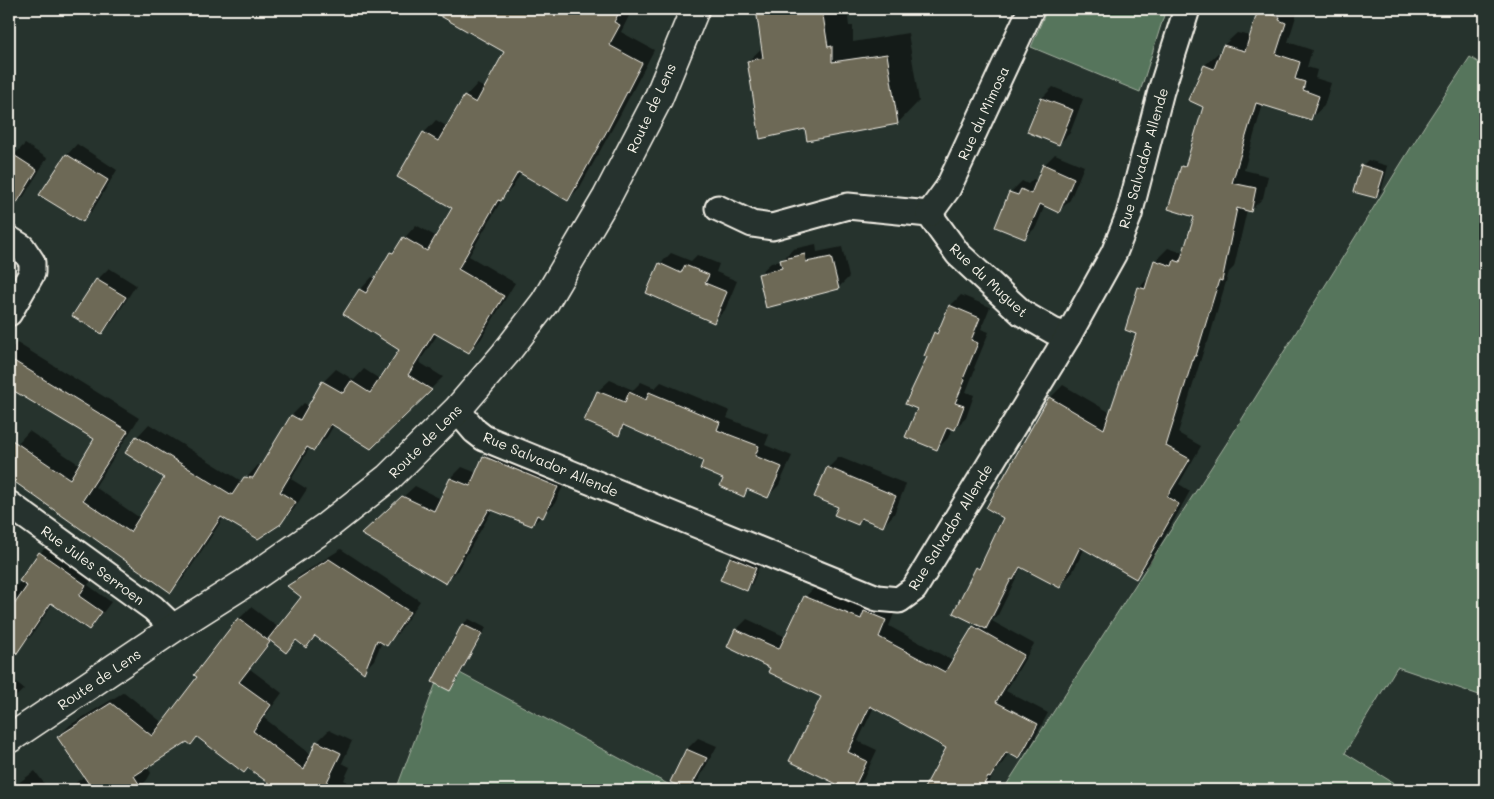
<svg xmlns="http://www.w3.org/2000/svg" width="1494" height="799" font-family="Mali,sans-serif">
<style>
.green{fill:#56745c;stroke:#a5b2a2}
.shadow{fill:#0007}
.building{fill:#6d6956;stroke:#f4f1e8}
.lines{fill:none;stroke-linecap:round;stroke-linejoin:round}
.minor-casing{stroke:#f4f1e8;stroke-width:29}
.tertiary-casing{stroke:#f4f1e8;stroke-width:31}
.minor{stroke:#26332d;stroke-width:25}
.tertiary{stroke:#26332d;stroke-width:28}
.labels{text-anchor:middle;dominant-baseline:central;stroke-width:4;stroke-linejoin:round;paint-order:stroke}
.street-label{font-size:14px;fill:#f4f1e8;stroke:#26332d}
</style>
<rect width="100%" height="100%" fill="#26332d"/>
<filter id="ink" filterUnits="userSpaceOnUse"><feTurbulence type="fractalNoise" baseFrequency=".02" numOctaves="2"/><feDisplacementMap in="SourceGraphic" scale="10" xChannelSelector="R" yChannelSelector="G"/><feConvolveMatrix kernelMatrix="1 2 1 2 8 2 1 2 1" color-interpolation-filters="sRGB"/></filter>
<g filter="url(#ink)">
<g class="green">
<path d="M1047,9H1166L1140,92L1031,47Z"/>
<path d="M1470,57L1485,67V697L1397,667L1345,753L1405,790H1003L1232,435L1425,125Z"/>
<path d="M443,664L679,790H396Z"/>
</g>
<g class="shadow">
<path d="M430,9H626L631,12L621,32L654,50L620,115L580,187L568,200L521,173L513,187L504,196L469,256L515,283L481,339L469,352L438,334L419,362L443,377L371,448L334,425L327,437L314,449L310,447L291,479L307,489L294,509L281,522L224,517L183,579L170,591L9,477V455L17,444L29,431L80,465L96,439L17,391L9,400V350L17,343L139,418L95,487L140,518L166,478L137,437L149,424L243,482L258,465L262,466L292,415L304,403L309,406L323,382L336,369L354,380L364,369L381,380L401,349L360,290L372,277L376,279L391,253L416,225L437,237L454,208L424,133L436,120L448,127L465,97L477,84L485,88L506,51Z"/>
<path d="M758,9H847L849,26H853V42L908,33L919,101L898,123L806,128L748,61L763,47Z"/>
<path d="M1261,9H1294L1298,10L1288,42L1312,50L1307,67L1317,70L1315,78L1331,83L1324,106L1311,118L1263,104L1244,170L1268,176L1263,198L1250,211L1247,210L1234,267L1229,272L1208,342L1205,346L1178,433L1201,446L1179,484L1190,491L1149,565L1136,577L1085,548L1072,573L1060,586L1023,567L1020,570L998,615L992,621L1034,644L1006,691L1048,713L1030,747L1019,757L1009,752L1001,766L995,772L985,790H950L930,779L947,748L874,707L858,741L877,750L863,780L852,790L791,760L823,697L772,668L736,630L747,619L786,637L805,597L816,586L896,609L889,626L953,661L974,627L977,623V568L984,561L1004,518L1050,398L1063,385L1111,413L1137,333L1139,288L1150,276L1155,261L1168,248L1183,253L1196,216L1182,167L1188,161L1205,106L1190,99L1205,65L1218,53L1221,54L1224,45L1237,33L1251,36L1259,11Z"/>
<path d="M1053,87L1083,99L1070,133L1059,144L1028,131L1042,98Z"/>
<path d="M25,144L47,158L24,196L13,207L9,205V148L16,153Z"/>
<path d="M77,144L117,170L93,210L83,220L67,155Z"/>
<path d="M1055,154L1084,166L1070,200L1059,211L1045,205L1036,227L1025,238L1010,193L1022,181L1028,184L1033,179L1038,181L1044,165Z"/>
<path d="M1368,160L1388,166L1381,192L1375,197L1362,166Z"/>
<path d="M816,244L817,252L842,247L849,277L838,288L759,274L771,263L781,261L793,249Z"/>
<path d="M671,253L691,261L697,255L719,264L716,272L737,281L725,310L714,321L660,264Z"/>
<path d="M109,268L136,285L113,321L102,333L74,316L97,280Z"/>
<path d="M961,295L990,307L981,329L989,332L974,368L975,369L966,392L974,395L966,418L954,429L952,428L948,438L937,449L919,408L935,333L941,327L950,306Z"/>
<path d="M610,380L633,390L641,382L655,388L661,382L730,411L727,418L769,435L765,445L792,456L779,485L768,496L750,488L743,495L705,460L627,425L618,434L586,420L598,391Z"/>
<path d="M495,445L568,476L554,505L532,525L493,509L457,571L446,582L374,523L415,486L441,499L451,478L462,467L477,473L484,457Z"/>
<path d="M839,457L906,484L894,514L883,526L864,518L858,524L828,468Z"/>
<path d="M50,543L95,575L88,585L111,602L99,618L89,628L53,603L32,635L22,645L9,636V597L40,553Z"/>
<path d="M341,549L420,601L398,633L387,644L382,642L374,660L363,671L317,636L306,646L298,640L286,651L272,641L250,669L282,693L264,718L312,755L317,742L329,730L352,741L342,763L350,767L344,780L358,790H280L249,767L198,736L188,740L147,766L151,773L147,780L139,788L141,790H66L85,776L58,737L70,725L124,692L163,723L239,619L251,607L279,628L303,596L289,586L300,575Z"/>
<path d="M737,552L761,562L752,584L746,590L731,558Z"/>
<path d="M469,619L486,628L455,684L450,690L434,681L463,624Z"/>
<path d="M9,678L24,689L9,703Z"/>
<path d="M698,738L717,746L699,779L688,790L671,781L687,749Z"/>
<path d="M35,771L49,790H9L10,789Z"/>
</g>
<g class="building">
<path d="M428,9H621L614,22L620,25L609,45L642,63L608,129L568,201L518,172L501,201L498,200L458,269L504,296L469,353L434,333L408,375L432,390L371,449L331,424L314,451L307,447L280,492L296,502L281,524L258,539L221,517L171,593L9,478V438L70,479L94,439L9,388V358L128,431L83,500L130,532L164,478L125,453L136,436L232,495L244,477L253,478L291,415L300,420L322,381L343,393L351,381L370,393L399,350L343,314L359,289L366,293L390,252L393,253L403,237L427,251L452,208L397,177L423,132L438,141L464,96L476,103L504,52Z"/>
<path d="M756,9H822L828,47L832,46V62L887,54L898,124L807,141L805,129L760,139L747,61L763,58Z"/>
<path d="M1258,10L1280,17L1279,20L1286,23L1276,54L1300,62L1295,79L1305,82L1303,90L1319,96L1311,120L1256,103L1232,183L1256,188L1251,212L1237,208L1222,281L1219,280L1196,356H1194L1166,446L1190,459L1167,497L1179,504L1136,579L1080,547L1060,588L1020,567L1013,580L1011,579L986,629L953,613L976,567L979,569L1003,518L986,508L1049,397L1104,429L1136,334L1125,330L1138,287L1145,289L1154,260L1172,266L1174,260L1180,262L1194,217L1168,209L1181,166L1185,167L1203,107L1188,100L1204,65L1214,69L1223,45L1245,51Z"/>
<path d="M1041,98L1073,110L1059,145L1027,132Z"/>
<path d="M9,152L37,170L9,216Z"/>
<path d="M66,154L108,180L83,222L39,195Z"/>
<path d="M1043,164L1074,178L1059,213L1040,204L1025,239L995,227L1009,192L1018,195L1021,189L1031,194Z"/>
<path d="M1361,165L1384,172L1376,198L1353,192Z"/>
<path d="M805,254L806,262L831,257L839,289L766,308L758,274L782,268L780,260Z"/>
<path d="M659,263L681,273L685,265L709,275L705,283L727,292L714,323L646,293Z"/>
<path d="M96,279L126,297L102,334L72,316Z"/>
<path d="M949,305L980,318L971,340L978,343L963,379L965,380L955,403L964,406L959,419L955,430L947,427L937,450L905,437L917,409L905,404L927,357L924,356L934,332L937,334Z"/>
<path d="M597,391L625,402L629,392L646,400L649,392L720,422L717,430L759,446L755,456L782,467L768,498L747,489L744,497L720,486L723,479L700,469L703,461L623,425L619,436L584,421Z"/>
<path d="M483,456L558,487L543,518L537,515L532,526L489,509L446,584L361,534L402,496L434,511L450,478L470,486Z"/>
<path d="M827,467L896,496L883,527L861,518L858,525L834,515L838,507L814,497Z"/>
<path d="M39,552L86,585L79,596L102,612L89,630L51,603L9,665V612L27,586L19,581Z"/>
<path d="M730,557L756,568L747,591L720,580Z"/>
<path d="M329,559L410,612L387,646L377,640L364,673L315,636L306,648L296,640L286,653L268,639L301,597L287,586Z"/>
<path d="M804,596L861,619L864,611L886,620L879,637L945,672L973,626L1024,655L996,702L1038,724L1019,759L1006,752L990,778L988,777L981,790H923L946,748L870,706L848,752L867,761L853,790H849L789,761L821,697L768,672L770,668L727,647L735,629L779,649Z"/>
<path d="M238,618L270,642L239,682L271,705L253,731L304,770L316,741L341,753L325,786L330,790H278L248,768L244,773L197,737L191,745L187,742L134,776L143,790H93L57,737L111,703L152,736L197,677L194,675Z"/>
<path d="M462,624L482,634L450,691L432,682Z"/>
<path d="M686,749L707,758L689,790H686L670,782Z"/>
</g>
<g class="lines">
<defs>
<g id="minor">
<path d="M718,208L752,224L772,227L848,206L929,214L958,254L1022,313L1053,331L1068,336"/>
<path d="M929,214L948,188L1031,9"/>
<path d="M9,239L22,247L32,262V273L9,313"/>
<path d="M457,410L475,431L484,438L877,598L899,600L914,589L1068,336L1114,253L1129,215L1161,91L1187,9"/>
<path d="M9,504L153,608L174,628"/>
</g>
<path id="tertiary" d="M9,739L174,628L245,583L327,526L388,478L457,410L505,354L545,302L607,197L658,99L695,9"/>
</defs>
<use href="#minor" class="minor-casing"/>
<use href="#tertiary" class="tertiary-casing"/>
<use href="#minor" class="minor"/>
<use href="#tertiary" class="tertiary"/>
</g>
</g>
<g class="labels">
<g class="street-label">
<text transform="translate(651 108) rotate(-65)">Route de Lens</text>
<text transform="translate(983 113) rotate(-65)">Rue du Mimosa</text>
<text transform="translate(1143 158) rotate(-74)">Rue Salvador Allende</text>
<text transform="translate(989 280) rotate(43)">Rue du Muguet</text>
<text transform="translate(425 441) rotate(-45)">Route de Lens</text>
<text transform="translate(551 464) rotate(23)">Rue Salvador Allende</text>
<text transform="translate(950 527) rotate(-58)">Rue Salvador Allende</text>
<text transform="translate(93 565) rotate(36)">Rue Jules Serroen</text>
<text transform="translate(99 679) rotate(-34)">Route de Lens</text>
</g>
</g>
<rect width="1494" height="799" fill="none" stroke="#26332d" stroke-width="30"/>
<rect x="15" y="15" width="1464" height="769" fill="none" stroke="#f4f1e8" stroke-width="2" filter="url(#ink)"/>
</svg>
